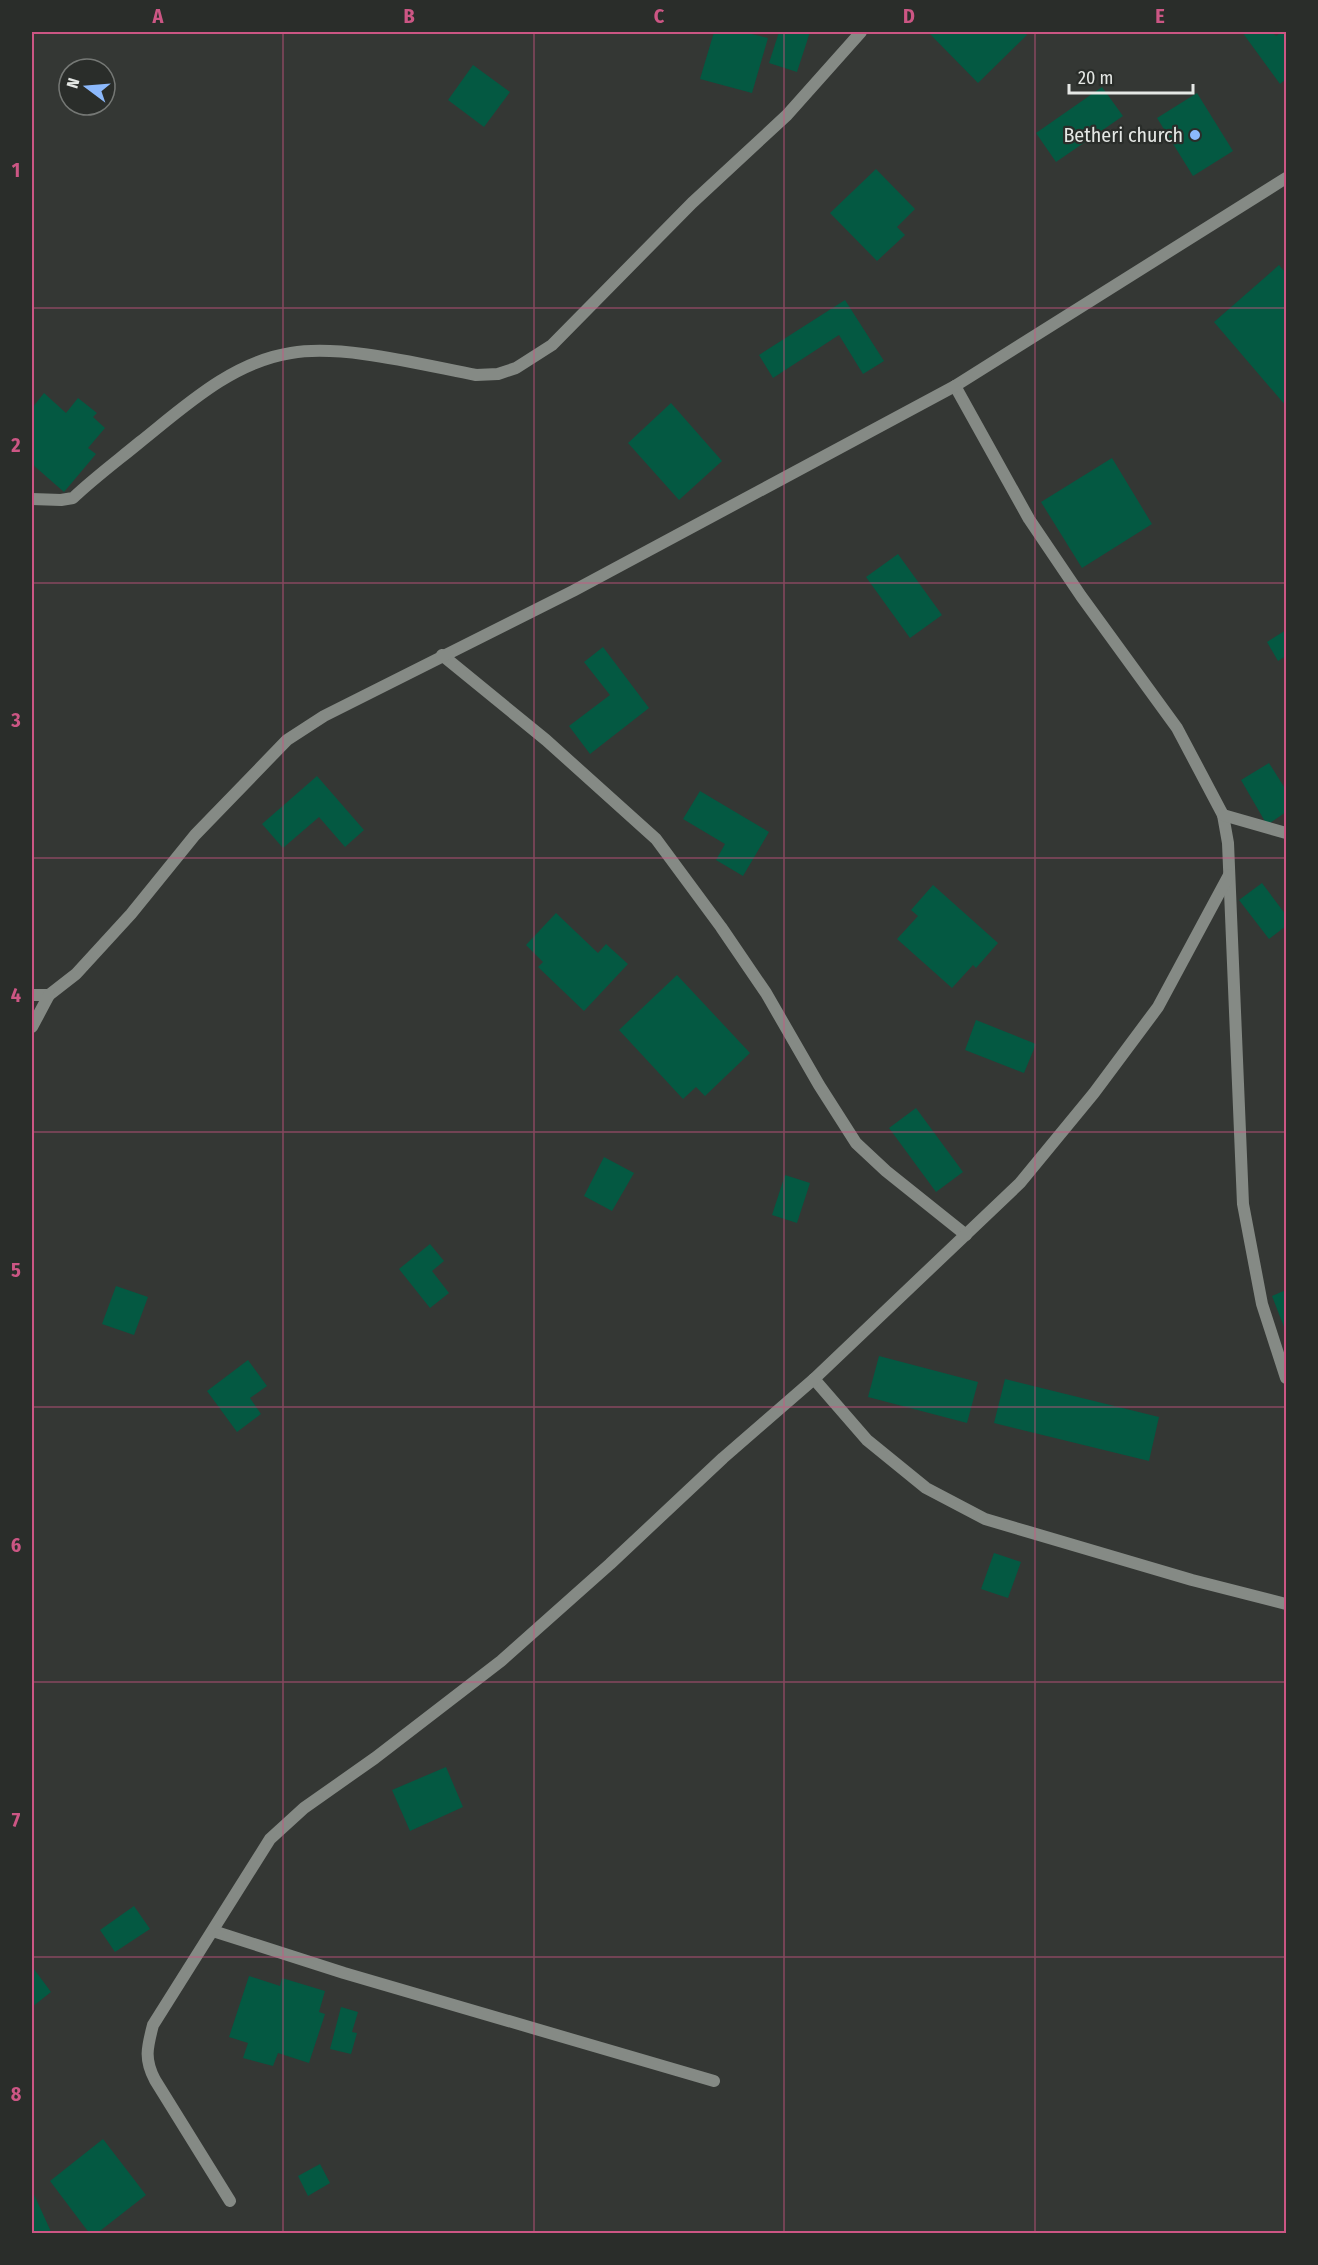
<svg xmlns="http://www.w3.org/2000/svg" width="1318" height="2265" font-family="'Fira Sans Condensed',sans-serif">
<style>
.building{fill:#045942}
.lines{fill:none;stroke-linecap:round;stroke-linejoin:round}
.service{stroke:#858a85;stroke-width:12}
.minor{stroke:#858a85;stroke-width:12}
.grid{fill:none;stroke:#cc5684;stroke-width:1.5;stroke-opacity:0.55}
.poi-dot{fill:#8cb9fc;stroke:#2a2d2a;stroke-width:2}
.labels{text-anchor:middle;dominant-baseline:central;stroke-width:4.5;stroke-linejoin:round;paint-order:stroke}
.poi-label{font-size:20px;fill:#e5e8e5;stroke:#2a2d2a;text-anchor:end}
.neatline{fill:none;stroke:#cc5684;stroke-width:2}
.grid-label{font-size:20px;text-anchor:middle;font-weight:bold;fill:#cc5684}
</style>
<rect width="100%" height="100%" fill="#343734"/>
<g class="building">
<path d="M714,32H744L768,38L752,93L700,79Z"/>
<path d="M779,32H810L797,72L769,63Z"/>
<path d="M928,32H1025L1027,35L978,83Z"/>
<path d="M1242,32H1272L1276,36L1282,32H1286V79L1280,84Z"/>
<path d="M473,65L510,92L484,127L448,100Z"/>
<path d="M1102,87L1123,116L1056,162L1036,133Z"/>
<path d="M1197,93L1233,151L1193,176L1157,118Z"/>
<path d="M876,169L915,209L897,227L905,235L877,261L830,213Z"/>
<path d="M1279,265L1286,273V406L1214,322Z"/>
<path d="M845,300L884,361L863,374L839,335L773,378L759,355Z"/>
<path d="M44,393L66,413L78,398L97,413L93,417L105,428L88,448L96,454L64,492L32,464V408Z"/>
<path d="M671,403L722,461L679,500L628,443Z"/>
<path d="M1112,458L1152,524L1082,568L1041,502Z"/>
<path d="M898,554L942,615L910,638L866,577Z"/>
<path d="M1286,630V656L1278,661L1267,642Z"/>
<path d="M603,647L649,708L590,754L569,726L610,695L584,662Z"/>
<path d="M1269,763L1286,790V812L1267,825L1241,780Z"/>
<path d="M317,776L364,830L345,847L319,817L283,848L262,824Z"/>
<path d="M700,791L769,832L743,876L716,860L725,844L683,819Z"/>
<path d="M1262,883L1286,915V926L1269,939L1239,900Z"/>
<path d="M933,885L998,943L976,968L973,965L952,988L897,939L918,916L911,910Z"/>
<path d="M556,913L598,953L606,944L628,964L584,1011L538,967L543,962L526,945Z"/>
<path d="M677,975L750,1053L705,1096L696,1087L683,1099L619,1030Z"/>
<path d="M976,1020L1036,1044L1024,1073L965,1050Z"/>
<path d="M916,1108L963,1172L936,1192L889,1128Z"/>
<path d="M604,1157L634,1173L612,1211L584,1196Z"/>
<path d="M785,1175L810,1183L797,1223L772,1215Z"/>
<path d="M430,1244L444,1261L432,1271L449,1293L430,1308L399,1269Z"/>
<path d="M116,1286L148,1297L134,1335L102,1324Z"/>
<path d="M1286,1290V1332L1272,1296Z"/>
<path d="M879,1356L978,1382L967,1423L868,1397Z"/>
<path d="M248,1360L267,1386L250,1398L261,1414L237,1432L207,1391Z"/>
<path d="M1005,1379L1159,1417L1149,1461L994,1423Z"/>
<path d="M994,1553L1021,1562L1008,1598L981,1589Z"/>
<path d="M446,1767L463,1807L410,1831L392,1790Z"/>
<path d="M134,1906L150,1929L115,1952L100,1930Z"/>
<path d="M34,1969L51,1992L32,2007V1971Z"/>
<path d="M249,1976L280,1986L282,1978L325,1991L319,2012L325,2014L309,2063L278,2053L273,2066L243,2058L248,2043L229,2037Z"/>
<path d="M341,2007L358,2012L352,2032L357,2033L351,2054L330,2049Z"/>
<path d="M103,2139L146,2195L96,2234H90L50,2181Z"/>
<path d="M320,2164L330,2183L308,2196L298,2176Z"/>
<path d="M32,2190L52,2234H32Z"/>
</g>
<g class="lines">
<path class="service" d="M213,1931L344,1973L714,2081"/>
<g class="minor">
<path d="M955,386L1029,519L1081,596L1177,728L1223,815L1228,843L1243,1204L1262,1304L1286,1378"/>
<path d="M32,499L61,500L73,498C94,478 117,461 140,442C185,406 232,362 291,353C343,344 423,365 476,375L498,374L516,368L552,345L692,203L787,115L861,32"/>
<path d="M442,655L546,740L656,839L721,927L766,993L819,1085L856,1143L886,1171L966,1235"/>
<path d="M1223,815L1286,833"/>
<path d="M32,995H49L76,974L131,914L195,835L287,740L324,716L573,591L955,386L1286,178"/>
<path d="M32,1027L49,995"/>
<path d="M814,1379L867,1440L926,1488L985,1519L1192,1580L1286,1604"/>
<path d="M230,2201L155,2080C144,2059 147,2048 153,2025L270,1839L304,1808L375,1758L501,1661L610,1564L723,1458L814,1379L1020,1183L1094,1093L1158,1007L1229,875"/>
</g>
</g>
<path class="grid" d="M283,32V2234M534,32V2234M784,32V2234M1035,32V2234M32,308H1286M32,583H1286M32,858H1286M32,1132H1286M32,1407H1286M32,1682H1286M32,1957H1286"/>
<circle class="poi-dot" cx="1195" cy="135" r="6"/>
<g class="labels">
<g class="poi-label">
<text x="1183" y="135">Betheri church</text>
</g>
</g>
<rect width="1318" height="2265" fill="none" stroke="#2a2d2a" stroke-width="66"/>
<g transform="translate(87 87) rotate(286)"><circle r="28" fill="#2a2d2a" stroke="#757875" stroke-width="1.5"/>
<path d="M0-4.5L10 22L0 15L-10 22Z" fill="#8cb9fc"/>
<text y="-9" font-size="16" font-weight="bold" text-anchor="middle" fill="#e5e8e5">N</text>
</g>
<path d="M1069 84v9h124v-9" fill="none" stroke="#e5e8e5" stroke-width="3"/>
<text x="1078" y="84" font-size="18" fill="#e5e8e5" stroke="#2a2d2a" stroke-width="4.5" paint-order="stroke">20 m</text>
<rect x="33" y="33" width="1252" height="2199" class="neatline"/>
<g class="grid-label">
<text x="158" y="23">A</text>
<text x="409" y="23">B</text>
<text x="659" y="23">C</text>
<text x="909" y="23">D</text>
<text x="1160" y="23">E</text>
<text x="16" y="177">1</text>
<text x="16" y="452">2</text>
<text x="16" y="727">3</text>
<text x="16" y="1002">4</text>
<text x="16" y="1277">5</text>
<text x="16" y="1552">6</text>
<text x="16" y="1827">7</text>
<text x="16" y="2101">8</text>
</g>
</svg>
